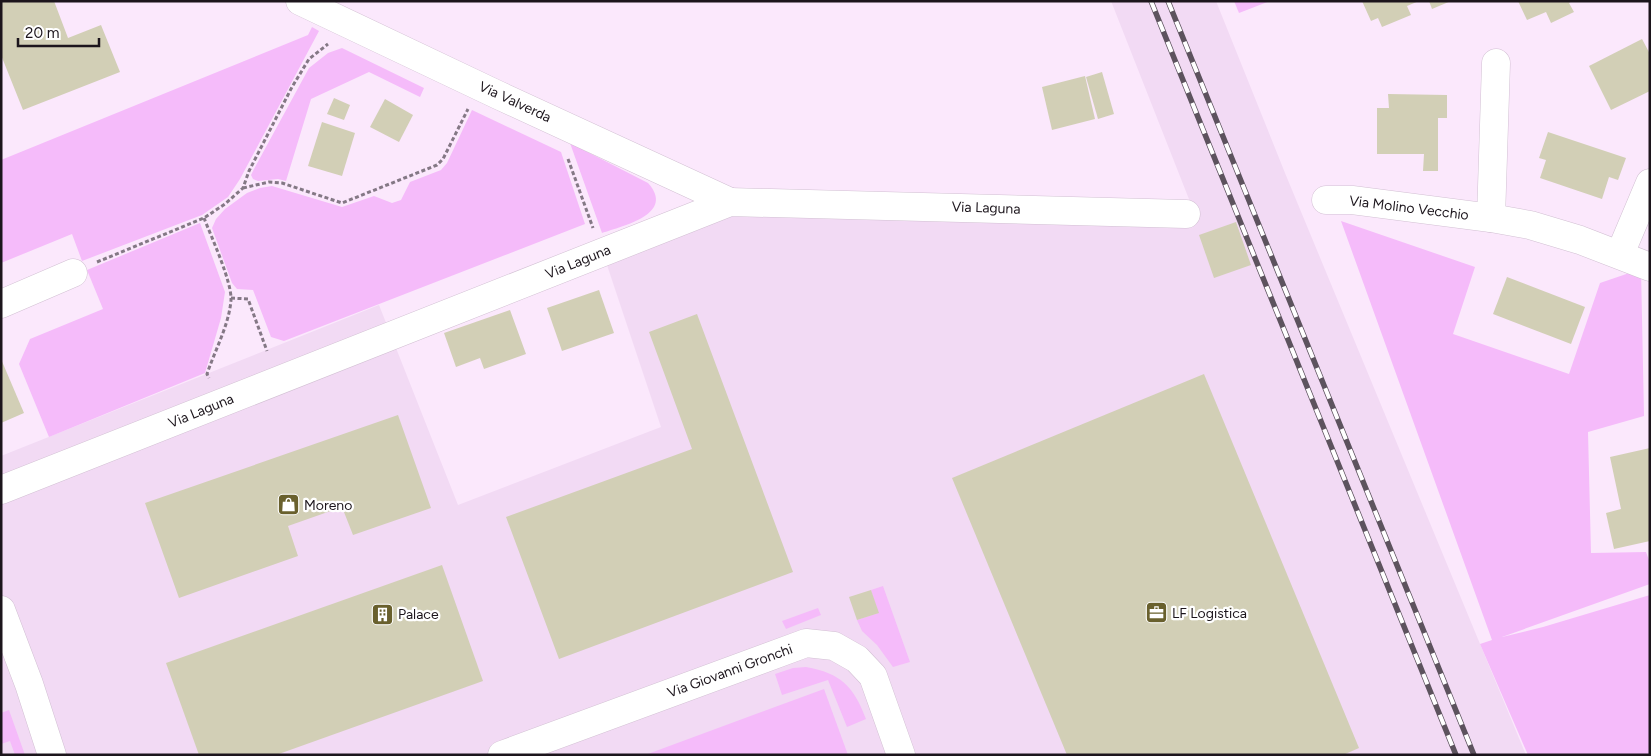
<svg xmlns="http://www.w3.org/2000/svg" width="1651" height="756" font-family="Figtree,sans-serif">
<style>
.built{fill:#f2daf4}
.green{fill:#f5bbfa}
.building{fill:#d2cfb6}
.lines{fill:none;stroke-linecap:round;stroke-linejoin:round}
.street-casing{stroke:#d2c0d3;stroke-width:29}
.path{stroke:#847885;stroke-width:3;stroke-dasharray:4 2.5;stroke-linecap:butt}
.street{stroke:#fff;stroke-width:28}
.rail-casing{stroke:#5d535e;stroke-width:5.5}
.rail{stroke:#fff;stroke-width:4;stroke-dasharray:11;stroke-linecap:butt}
.labels{text-anchor:middle;dominant-baseline:central;stroke-width:4.5;stroke-linejoin:round;paint-order:stroke}
.street-label{font-size:14px;fill:#1c151c;stroke:#fff}
.poi-label{font-size:14px;fill:#1c151c;stroke:#fff;text-anchor:start}
</style>
<rect width="100%" height="100%" fill="#fbe8fc"/>
<path class="built" d="M1111,1H1216L1285,173L1526,755H1V456L379,305L458,505L661,427L607,265L715,207L1196,217Z"/>
<g class="green">
<path d="M1234,1H1270L1239,13Z"/>
<path d="M312,27L319,31L240,179L228,197L202,215L82,261L72,234L1,263V160L308,35Z"/>
<path d="M342,48L424,88L420,97L369,72L311,99L286,181L278,179L258,181L253,179L251,175L254,169L309,68L328,53Z"/>
<path d="M472,110L561,152L585,224L284,341L271,337L253,290L237,289L232,283L212,228L216,219L225,209L247,193L260,188L272,186L342,207L374,196L392,203L401,200L410,182L441,170L447,163Z"/>
<path d="M570,143L648,183C676,214 623,226 602,233Z"/>
<path d="M1341,221L1475,267L1453,334L1569,374L1600,283L1641,269L1644,416L1588,432L1591,553L1646,552L1650,563V584L1502,637L1543,627L1650,595V755H1528L1480,644L1492,640Z"/>
<path d="M200,223L225,292L221,318L205,373L49,437L19,364L30,339L103,309L87,270Z"/>
<path d="M883,586L910,662L893,667L877,645L862,631L857,620L878,613L871,590Z"/>
<path d="M818,608L821,615L786,629L782,621Z"/>
<path d="M806,667C841,673 854,687 866,719L847,727L828,680L782,695L775,674L793,668Z"/>
<path d="M824,689L848,755H645Z"/>
<path d="M9,710L25,755H15L10,741L1,744V713Z"/>
</g>
<g class="building">
<path d="M1,1H54L68,38L101,25L120,72L23,110L1,55Z"/>
<path d="M1362,1H1419L1407,6L1411,15L1382,27L1378,18L1371,21Z"/>
<path d="M1429,1H1451L1432,9Z"/>
<path d="M1518,1H1572L1569,3L1574,12L1551,23L1546,12L1527,20Z"/>
<path d="M1642,39L1650,54V91L1611,110L1589,66Z"/>
<path d="M1102,72L1114,114L1098,119L1086,77Z"/>
<path d="M1085,76L1095,119L1052,130L1042,87Z"/>
<path d="M1388,94L1447,95V118H1438V171H1423L1424,154H1377V108H1389Z"/>
<path d="M334,98L350,105L344,120L327,114Z"/>
<path d="M385,99L413,115L399,142L370,127Z"/>
<path d="M322,122L355,133L342,176L308,166Z"/>
<path d="M1548,132L1626,158L1618,180L1609,177L1602,199L1540,178L1546,160L1539,158Z"/>
<path d="M1236,222L1251,265L1214,278L1199,235Z"/>
<path d="M1507,277L1585,307L1571,344L1493,314Z"/>
<path d="M599,290L614,333L562,351L547,308Z"/>
<path d="M510,310L526,354L484,369L480,358L456,367L444,333Z"/>
<path d="M697,314L793,572L559,659L506,517L692,449L649,332Z"/>
<path d="M1,359L24,413L1,423Z"/>
<path d="M1204,374L1359,748L1343,755H1067L952,478Z"/>
<path d="M398,415L431,508L353,535L342,507L288,526L298,556L179,598L145,503Z"/>
<path d="M1650,448V541L1614,549L1606,513L1621,509L1610,457Z"/>
<path d="M442,565L483,681L276,755H199L166,663Z"/>
<path d="M871,590L879,613L857,620L849,597Z"/>
</g>
<g class="lines">
<defs>
<g id="street">
<path d="M300,1L498,95L730,202"/>
<path d="M1326,200H1352L1491,218L1530,225L1580,240L1650,267"/>
<path d="M1491,218L1496,63"/>
<path d="M1620,254L1650,183"/>
<path d="M1,304L73,273"/>
<path d="M1,490L730,202L1186,214"/>
<path d="M1,610L29,684L52,755"/>
<path d="M502,755L806,643L834,646L857,659L873,676L901,755"/>
</g>
</defs>
<use href="#street" class="street-casing"/>
<g class="path">
<path d="M568,159L593,228"/>
<path d="M243,188L269,182L282,183L342,203L437,165L443,159L468,109"/>
<path d="M204,218C211,236 232,282 231,300C229,325 215,350 207,374L209,378"/>
<path d="M97,262L204,218L225,204L243,188L249,171L292,87L309,59L328,44"/>
<path d="M231,298L248,299L267,351"/>
</g>
<use href="#street" class="street"/>
<defs>
<g id="rail">
<path d="M1151,1L1456,755"/>
<path d="M1168,1L1474,755"/>
</g>
</defs>
<use href="#rail" class="rail-casing"/>
<use href="#rail" class="rail"/>
</g>
<defs>
<symbol id="shop-square" viewBox="-11 -11 22 22"><rect x="-9" y="-9" width="18" height="18" rx="4" fill="#69602d" stroke="#fff"/><path d="M-5-2.5h2.3a2.7 3.5 0 0 1 5.4 0H5L5.5 6h-11ZM-1.5-2.5h3a1.5 2.3 0 0 0-3 0Z" fill="#fff"/></symbol>
<symbol id="office-square" viewBox="-11 -11 22 22"><rect x="-9" y="-9" width="18" height="18" rx="4" fill="#69602d" stroke="#fff"/><path d="M-6-3h4V-5.5h4V-3h4V5H-6ZM-1-4.5V-3h2v-1.5ZM-6 0V1H6V0Z" fill="#fff"/></symbol>
<symbol id="building-square" viewBox="-11 -11 22 22"><rect x="-9" y="-9" width="18" height="18" rx="4" fill="#69602d" stroke="#fff"/><path d="M-4-6H4V6H1V3H-1V6H-4ZM-2.5-4.3h1.7v1.8h-1.7ZM.8-4.3h1.7v1.8H.8ZM-2.5-1h1.7V.8h-1.7ZM.8-1h1.7V.8H.8Z" fill="#fff"/></symbol>
</defs>
<g fill-rule="evenodd">
<use href="#shop-square" x="276" y="492" width="25" height="25"/>
<use href="#office-square" x="1144" y="600" width="25" height="25"/>
<use href="#building-square" x="370" y="602" width="25" height="25"/>
</g>
<g class="labels">
<g class="street-label">
<text transform="translate(515 102) rotate(25)">Via Valverda</text>
<text transform="translate(986 208) rotate(2)">Via Laguna</text>
<text transform="translate(1409 208) rotate(7)">Via Molino Vecchio</text>
<text transform="translate(578 262) rotate(-22)">Via Laguna</text>
<text transform="translate(201 411) rotate(-22)">Via Laguna</text>
<text transform="translate(730 671) rotate(-20)">Via Giovanni Gronchi</text>
</g>
<g class="poi-label">
<text x="304" y="505">Moreno</text>
<text x="1172" y="613">LF Logistica</text>
<text x="398" y="614">Palace</text>
</g>
</g>
<rect width="1651" height="756" fill="none" stroke="#1c151c" stroke-width="5"/>
<path d="M18 38v8h81v-8" fill="none" stroke="#1c151c" stroke-width="2.5"/>
<text x="25" y="38" font-size="15" fill="#1c151c" stroke="#ffffff" stroke-width="4" paint-order="stroke">20 m</text>
</svg>
